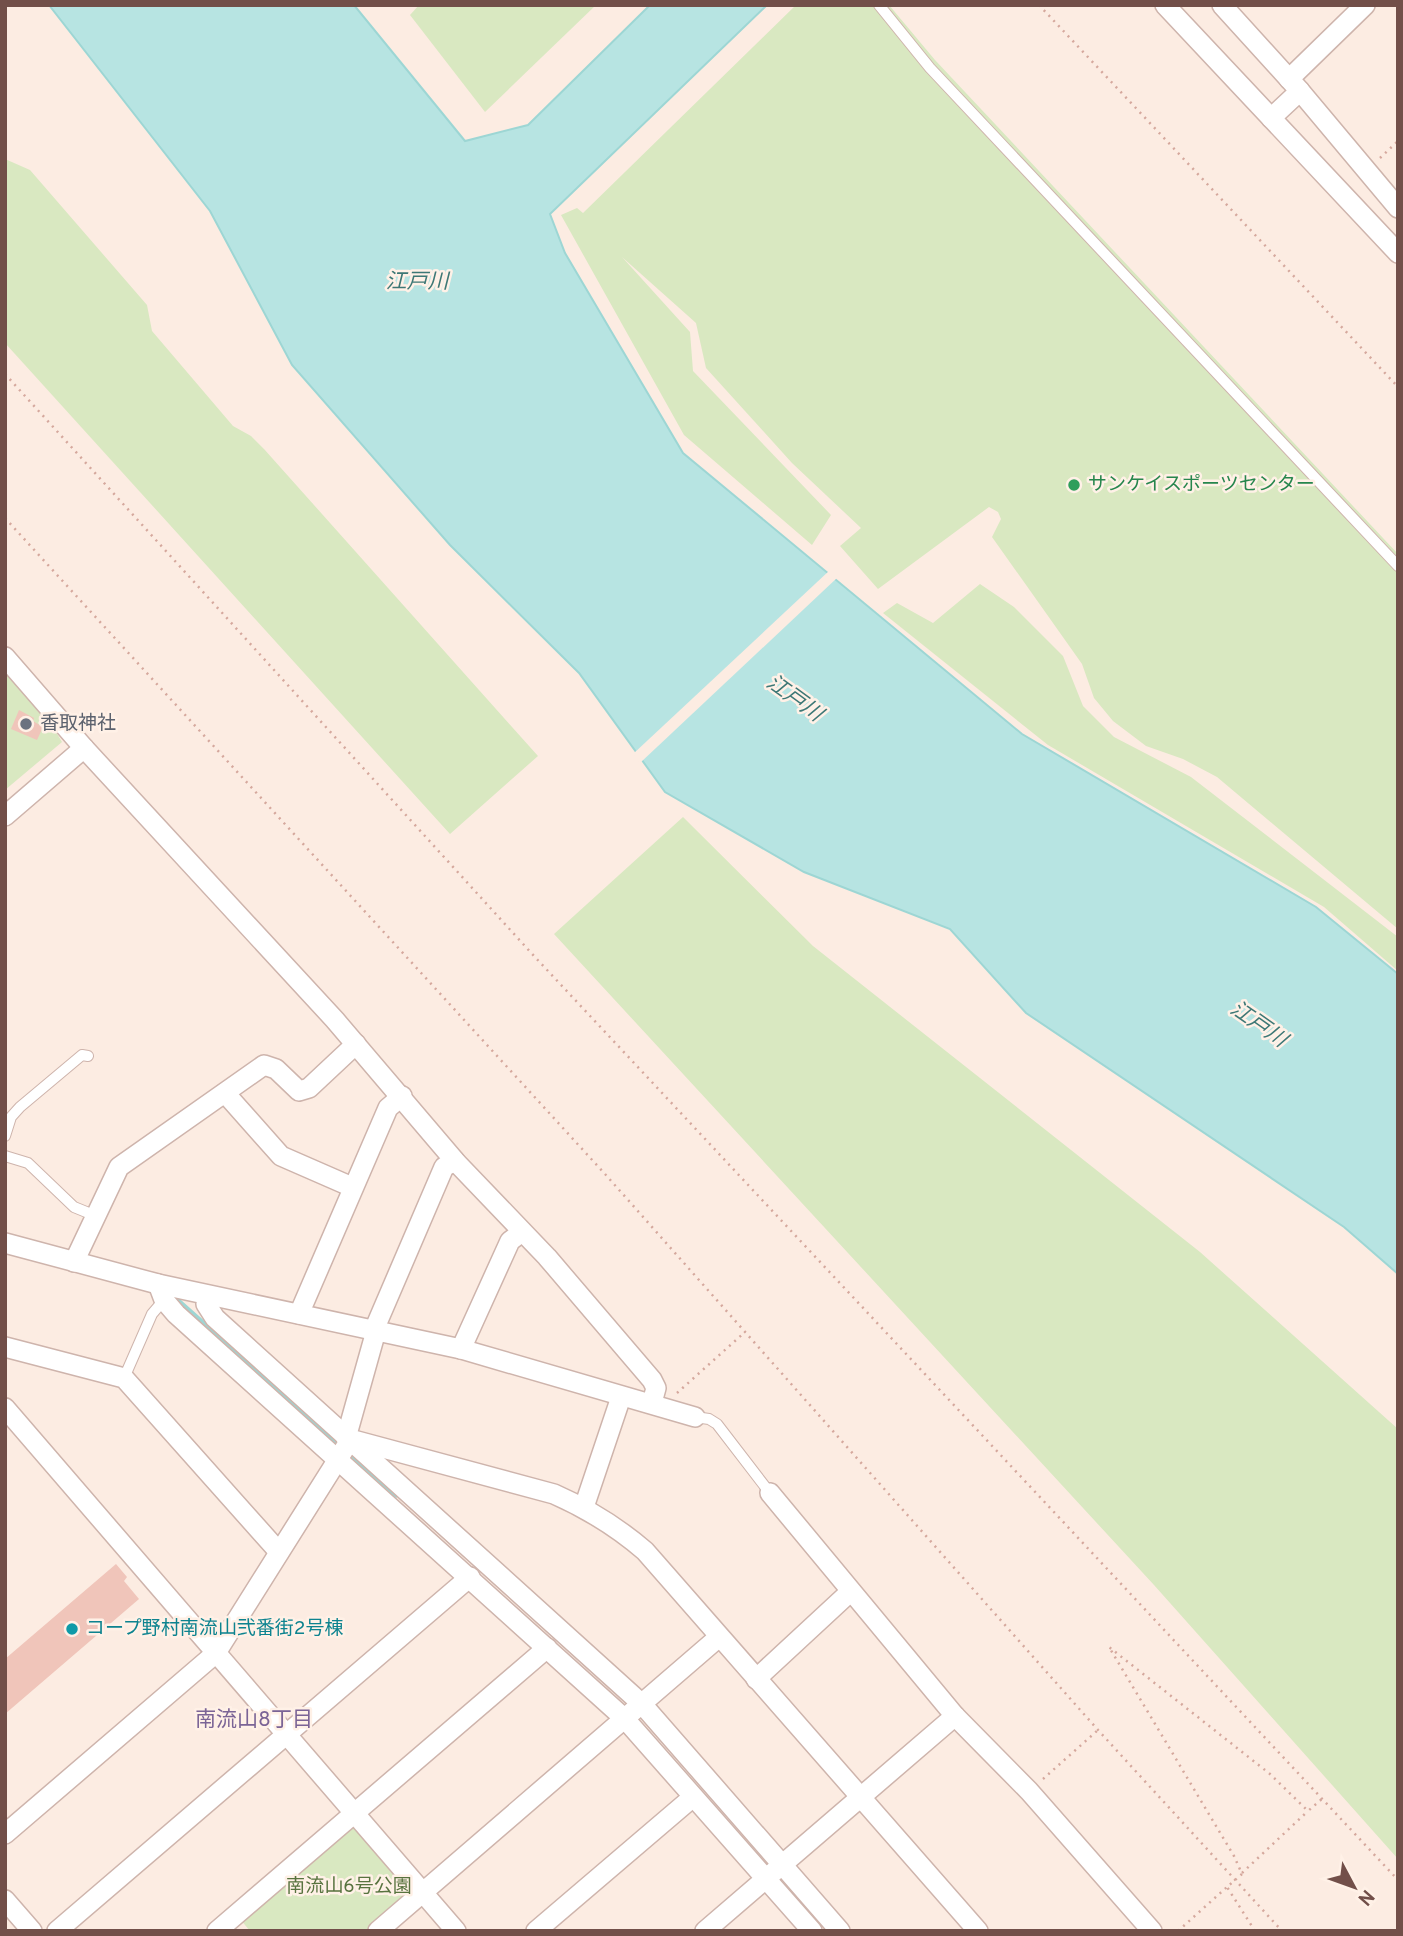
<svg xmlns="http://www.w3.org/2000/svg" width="1403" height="1936" font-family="Overpass,'Noto Sans JP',sans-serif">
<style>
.green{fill:#d9e8c1}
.water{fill:#b7e4e2;stroke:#9dd6d4;stroke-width:2}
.pier{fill:#fcece2}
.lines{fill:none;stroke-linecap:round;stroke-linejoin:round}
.stream{stroke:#9dd6d4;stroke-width:5}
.building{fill:#f0c5ba}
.service-casing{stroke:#ceb4ac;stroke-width:12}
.minor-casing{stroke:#ceb4ac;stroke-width:22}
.path{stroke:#d5a89d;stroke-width:2.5;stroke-dasharray:2 5;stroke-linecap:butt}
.service{stroke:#fff;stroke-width:10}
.minor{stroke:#fff;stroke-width:19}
.leisure-dot{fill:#2e9e5b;stroke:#fff1e7;stroke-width:2.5}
.worship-dot{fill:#6b7280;stroke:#fff1e7;stroke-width:2.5}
.culture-dot{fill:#0f9aa8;stroke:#fff1e7;stroke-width:2.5}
.labels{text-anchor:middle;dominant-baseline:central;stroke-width:5;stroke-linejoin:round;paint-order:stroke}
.leisure-label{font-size:19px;fill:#27864d;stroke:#fff1e7;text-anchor:start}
.worship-label{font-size:19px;fill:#5b616d;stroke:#fff1e7;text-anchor:start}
.culture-label{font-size:19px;fill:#0d838f;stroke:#fff1e7;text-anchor:start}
.park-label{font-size:19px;fill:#58733f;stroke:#fff1e7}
.water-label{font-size:21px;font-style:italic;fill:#3d7876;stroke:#fff1e7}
.neighbourhood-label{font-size:21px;fill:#7b6496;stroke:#fff1e7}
</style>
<rect width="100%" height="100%" fill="#fcece2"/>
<g class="green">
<path d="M419,5H596L485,112L410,15Z"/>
<path d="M796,5H889L935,60L1398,554V929L1217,777L1183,759L1146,746L1113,721L1094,698L1082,664L992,537L1001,519L998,512L989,507L878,589L840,546L861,528L792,463L706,368L696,323L622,257L690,332L693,371L831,515L812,545L684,435L561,215L577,208L583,213Z"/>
<path d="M5,159L30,170L147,305L152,331L233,426L251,436L264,449L538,756L450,834L5,343Z"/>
<path d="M980,584L1014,607L1063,656L1083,706L1114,737L1191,777L1398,937V971L1324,907L1048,745L883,613L897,603L933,623Z"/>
<path d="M5,669L44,712L62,742L5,790Z"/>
<path d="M683,817L813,946L1200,1252L1398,1429V1859L1154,1585L554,934Z"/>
<path d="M353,1826L413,1893L367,1931H250L240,1919Z"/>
</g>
<path class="water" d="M49,5H354L465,141L528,125L650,5H767L550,214L565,253L683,453L1022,734L1316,907L1398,974V1274L1344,1227L1026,1013L950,929L804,872L665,792L579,673L450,545L292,365L210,211Z"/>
<path class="pier" d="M830,570L838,577L640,763L633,754Z"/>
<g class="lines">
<g class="stream">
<path d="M174,1297L341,1446"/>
<path d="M349,1453L396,1495"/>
</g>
</g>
<g class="building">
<path d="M19,710L34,718L33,721L43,727L37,740L11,729Z"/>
<path d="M116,1564L127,1577L124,1581L139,1599L5,1714V1659Z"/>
</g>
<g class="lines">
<defs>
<g id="service">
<path d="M879,5L930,68L1398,566"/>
<path d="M5,1136L11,1117L20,1107L82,1055L88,1056"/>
<path d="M5,1156L28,1163L74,1207L96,1216"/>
<path d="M124,1378L152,1314L164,1300"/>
<path d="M695,1417L709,1419L717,1424L770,1493"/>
</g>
<g id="minor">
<path d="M1165,5L1398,253"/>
<path d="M1222,5L1300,91L1398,208"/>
<path d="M1289,79L1365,5"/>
<path d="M1271,118L1300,91"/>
<path d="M5,657L84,748L335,1020L455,1161L547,1257L652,1380L656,1388L652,1403"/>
<path d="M5,816L84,748"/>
<path d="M225,1093L281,1156L352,1187"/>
<path d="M5,1243L158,1284L461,1349L695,1417"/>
<path d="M74,1262L119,1167L264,1065L276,1069L299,1091L309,1088L356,1044"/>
<path d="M158,1284L164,1300L176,1314L625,1719L812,1931"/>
<path d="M208,1296L206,1304L215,1318L642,1704L840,1931"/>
<path d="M299,1314L388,1108L402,1096"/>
<path d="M374,1330L444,1167L455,1161"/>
<path d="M376,1331L346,1438L554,1494C588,1509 616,1526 645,1551L978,1931"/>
<path d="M5,1347L124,1378L279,1552"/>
<path d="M461,1349L510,1241L522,1232"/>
<path d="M5,1408L456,1931"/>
<path d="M770,1493L955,1716L1029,1791L1152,1931"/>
<path d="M584,1507L621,1397"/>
<path d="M756,1679L850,1592"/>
<path d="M5,1834L216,1653L345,1448"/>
<path d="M5,1900L32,1931"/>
<path d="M57,1931L470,1577"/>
<path d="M217,1931L547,1648"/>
<path d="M378,1931L719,1637"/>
<path d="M536,1931L693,1797"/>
<path d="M705,1931L955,1716"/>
</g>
</defs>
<use href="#service" class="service-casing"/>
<use href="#minor" class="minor-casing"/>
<g class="path">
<path d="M1039,5L1398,387"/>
<path d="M1380,158L1398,141"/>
<path d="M5,374L534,956L1398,1880"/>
<path d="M5,518L605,1174L1098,1730L1282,1931"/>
<path d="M677,1393L745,1332"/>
<path d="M1043,1779L1098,1730"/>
<path d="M1242,1873L1308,1811"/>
<path d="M1178,1931L1227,1887"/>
<path d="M1255,1931L1227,1887L1242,1874L1234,1856L1109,1647L1270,1774L1308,1811L1323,1798"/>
</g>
<use href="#service" class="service"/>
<use href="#minor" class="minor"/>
</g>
<circle class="leisure-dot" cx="1074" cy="485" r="7"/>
<circle class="worship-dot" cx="26" cy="724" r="7"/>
<circle class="culture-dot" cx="72" cy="1629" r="7"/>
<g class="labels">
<g class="leisure-label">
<text x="1088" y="485">サンケイスポーツセンター</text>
</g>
<g class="worship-label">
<text x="40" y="724">香取神社</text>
</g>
<g class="culture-label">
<text x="86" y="1629">コープ野村南流山弐番街2号棟</text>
</g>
<g class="park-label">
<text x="349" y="1887">南流山6号公園</text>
</g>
<g class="water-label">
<text x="417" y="282">江戸川</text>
<text transform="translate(794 699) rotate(36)">江戸川</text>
<text transform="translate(1258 1025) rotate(35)">江戸川</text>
</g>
<g class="neighbourhood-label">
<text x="254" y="1720">南流山8丁目</text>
</g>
</g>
<rect width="1403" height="1936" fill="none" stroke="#724f49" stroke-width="14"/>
<g transform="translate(1354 1887) rotate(131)" stroke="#fff1e7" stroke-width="5" paint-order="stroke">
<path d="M0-5L12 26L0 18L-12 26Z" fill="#724f49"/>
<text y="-10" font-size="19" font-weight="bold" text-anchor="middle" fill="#724f49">N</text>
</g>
</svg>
